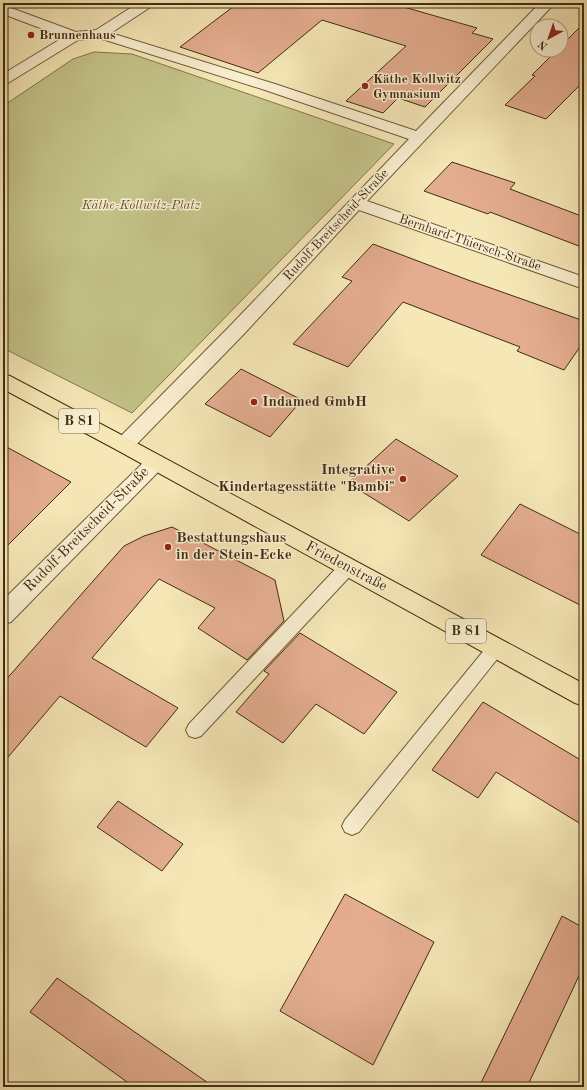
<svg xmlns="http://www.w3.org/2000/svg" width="587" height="1090" font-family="'Old Standard TT',serif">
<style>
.green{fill:#c4c389;stroke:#82784e}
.building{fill:#e4ad90;stroke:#412c13}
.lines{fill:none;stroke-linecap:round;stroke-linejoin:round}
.service-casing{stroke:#6e5b3c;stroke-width:2}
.minor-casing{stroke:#6e5b3c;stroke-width:2}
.primary-casing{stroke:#412c13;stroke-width:2}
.service{fill:#f9efd0;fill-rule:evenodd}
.minor{fill:#f9efd0;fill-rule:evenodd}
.primary{fill:#f6e7b6;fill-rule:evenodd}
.poi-dot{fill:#8f2418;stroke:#f9efd0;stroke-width:1.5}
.labels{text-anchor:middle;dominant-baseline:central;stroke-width:3;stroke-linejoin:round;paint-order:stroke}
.far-poi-label{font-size:13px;font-weight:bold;fill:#412c13;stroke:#f9efd0;text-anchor:start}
.far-park-label{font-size:13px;font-style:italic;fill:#625230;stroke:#f9efd0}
.far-street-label{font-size:13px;fill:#412c13;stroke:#f9efd0}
.shield{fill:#f9efd0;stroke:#78664c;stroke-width:1}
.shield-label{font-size:14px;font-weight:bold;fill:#412c13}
.poi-label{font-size:15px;font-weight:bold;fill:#412c13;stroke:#f9efd0;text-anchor:start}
.street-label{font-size:15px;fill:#412c13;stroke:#f9efd0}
</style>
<rect width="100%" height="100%" fill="#f6e7b6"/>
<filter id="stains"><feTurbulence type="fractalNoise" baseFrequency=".005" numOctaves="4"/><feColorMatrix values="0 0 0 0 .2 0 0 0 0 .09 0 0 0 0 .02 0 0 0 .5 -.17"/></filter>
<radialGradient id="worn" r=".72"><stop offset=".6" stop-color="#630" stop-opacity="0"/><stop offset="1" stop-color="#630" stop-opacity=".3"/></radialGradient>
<path class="green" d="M94,52L132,54L394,144L132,413L3,348V106L73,59Z"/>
<g class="building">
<path d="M238,3H390L477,28L472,33L493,39L425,107L398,98L383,113L346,101L406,46L322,20L258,73L180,47Z"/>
<path d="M584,23V81L546,119L505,105L535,76L532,75L557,50H561V46Z"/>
<path d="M452,162L515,183L510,189L584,217V248L490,212L488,214L424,191Z"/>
<path d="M373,244L468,280L584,321V341L564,370L517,351L520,347L403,302L348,367L293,344L352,281L342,277Z"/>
<path d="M241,369L302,400L270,437L205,404Z"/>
<path d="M396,439L458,476L409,521L348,483Z"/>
<path d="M3,445L71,482L3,550Z"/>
<path d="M520,504L584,536V607L481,555Z"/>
<path d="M172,527L275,580L284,621L247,660L198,628L215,608L159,579L92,658L178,708L146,747L60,696L3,763V683L124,546L144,536Z"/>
<path d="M300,633L397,692L364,734L316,704L283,743L236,712L269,674L264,671Z"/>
<path d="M483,702L584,762V826L496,772L478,798L432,770Z"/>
<path d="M118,801L183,844L162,871L97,827Z"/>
<path d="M345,894L434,942L373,1065L280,1011Z"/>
<path d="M562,916L584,928V965L527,1087H479Z"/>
<path d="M57,978L214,1087H134L30,1012Z"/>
</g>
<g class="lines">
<defs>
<g id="service">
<path d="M348,561L354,562L356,567L354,572L201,736L195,738L189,736L186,730L189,724L342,562Z"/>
<path d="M496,641L502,643L505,648L502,653L359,832L352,835L345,832L342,826L345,820L490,643Z"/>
</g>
<g id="minor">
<path d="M138,3H154L152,6L111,33L275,84L416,131L540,3H555L367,201L584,277V289L359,210L242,336L131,450L124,452L117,450L114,445L117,440L228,328L409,139L265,90L99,38L78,40L8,83L3,84V74L64,37L3,14V5L76,32L96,30Z"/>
<path d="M155,455L162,458L165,463L162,468L11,622L3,624V600L148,458Z"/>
</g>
<path id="primary" d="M3,374L10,376L131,440L584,684V706L575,703L117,450L3,389Z"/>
</defs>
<use href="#service" class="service-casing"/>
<use href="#minor" class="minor-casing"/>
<use href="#primary" class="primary-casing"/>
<use href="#service" class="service"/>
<use href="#minor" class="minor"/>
<use href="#primary" class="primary"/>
</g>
<g class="poi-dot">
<circle cx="31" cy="35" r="4"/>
<circle cx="365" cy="86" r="4"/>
<circle cx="254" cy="402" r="4"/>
<circle cx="403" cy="479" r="4"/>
<circle cx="168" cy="547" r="4"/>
</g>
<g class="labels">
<g class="far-poi-label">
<text x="39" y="35">Brunnenhaus</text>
<text x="373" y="79">Käthe Kollwitz<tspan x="373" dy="15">Gymnasium</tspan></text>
</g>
<g class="far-park-label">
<text x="141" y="205">Käthe-Kollwitz-Platz</text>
</g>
<g class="far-street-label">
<text transform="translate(336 225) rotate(-47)">Rudolf-Breitscheid-Straße</text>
<text transform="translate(470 243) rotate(19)">Bernhard-Thiersch-Straße</text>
</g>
<g class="shield">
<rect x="59" y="409" width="40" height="24" rx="3"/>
<rect x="446" y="619" width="40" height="24" rx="3"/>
</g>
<g class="shield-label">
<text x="79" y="421">B 81</text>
<text x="466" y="631">B 81</text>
</g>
<g class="poi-label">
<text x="262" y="402">Indamed GmbH</text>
<text x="395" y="470" text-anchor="end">Integrative<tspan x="395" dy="17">Kindertagesstätte "Bambi"</tspan></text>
<text x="176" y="538">Bestattungshaus<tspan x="176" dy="17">in der Stein-Ecke</tspan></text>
</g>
<g class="street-label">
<text transform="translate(87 530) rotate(-45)">Rudolf-Breitscheid-Straße</text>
<text transform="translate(346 567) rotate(28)">Friedenstraße</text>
</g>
</g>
<rect width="587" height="1090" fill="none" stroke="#f6e7b6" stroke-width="16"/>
<rect x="4" y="4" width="579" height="1082" fill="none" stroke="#412c13" stroke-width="2"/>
<rect x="8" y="8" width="571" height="1074" fill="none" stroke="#412c13"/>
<g transform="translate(549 38) rotate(220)"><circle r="19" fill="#f9efd0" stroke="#afa184"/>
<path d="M0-3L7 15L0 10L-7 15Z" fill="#8f2418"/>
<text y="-6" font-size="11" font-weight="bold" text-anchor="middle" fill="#412c13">N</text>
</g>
<rect width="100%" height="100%" filter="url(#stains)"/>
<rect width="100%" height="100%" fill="url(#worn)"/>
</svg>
